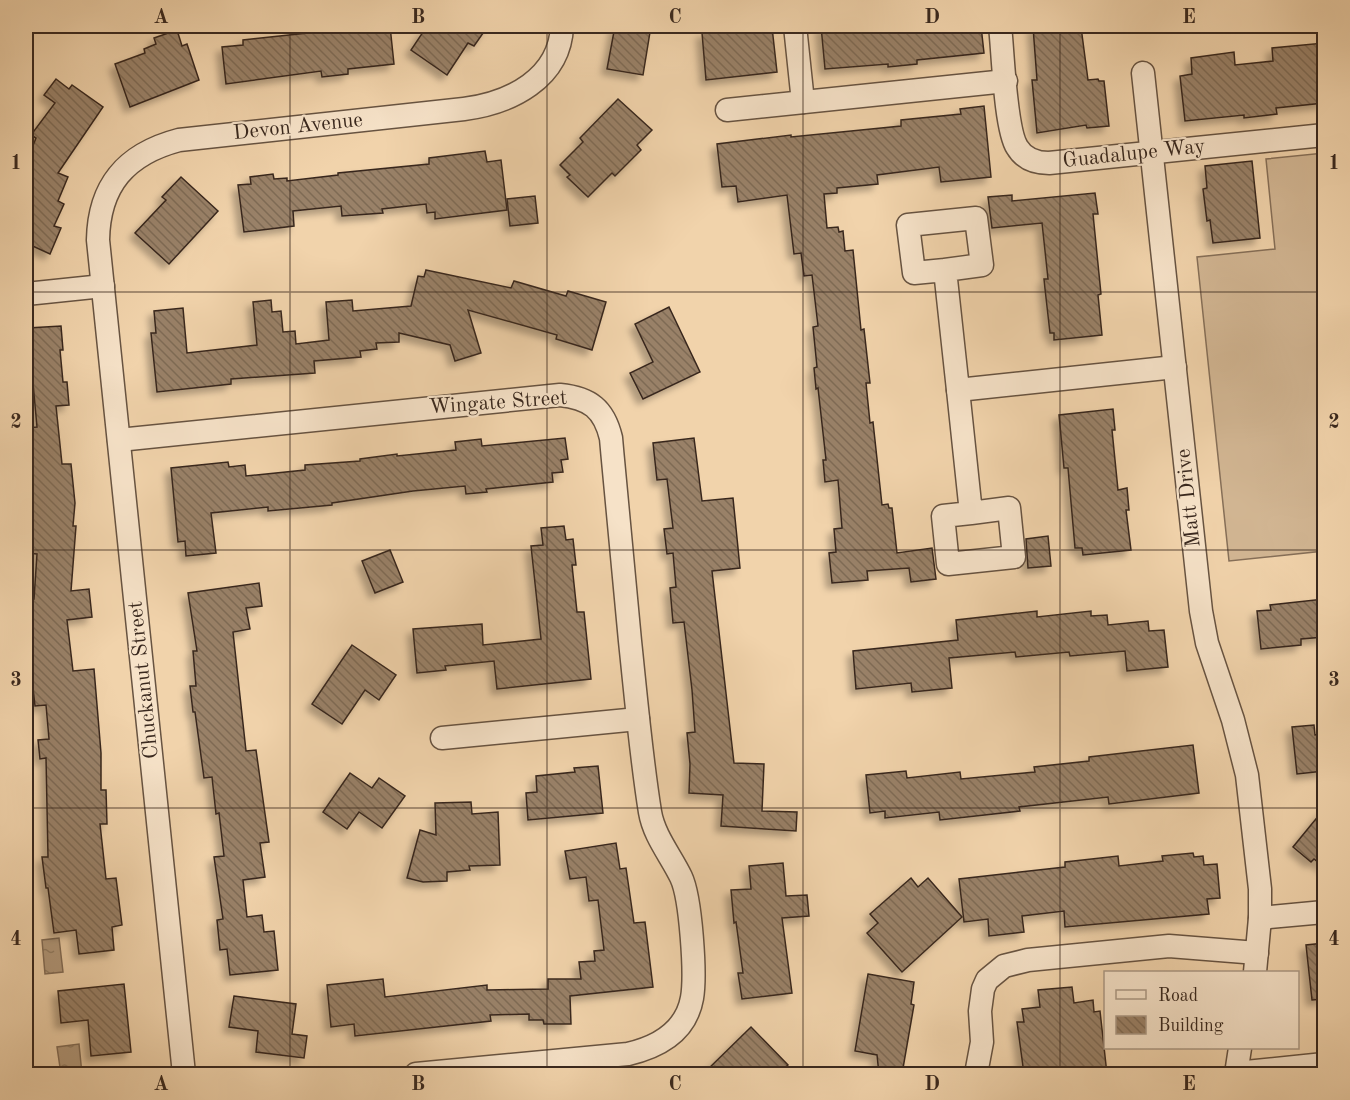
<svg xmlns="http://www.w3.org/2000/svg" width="1350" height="1100" font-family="'Old Standard TT',serif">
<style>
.grass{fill:#d2b693;stroke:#866f58;stroke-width:1.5}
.water{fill:url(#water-ripples);stroke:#826c56;stroke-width:1.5}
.building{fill:url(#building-back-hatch);stroke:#39281e;stroke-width:1.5;filter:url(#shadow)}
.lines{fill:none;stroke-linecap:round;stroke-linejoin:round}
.minor-casing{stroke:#675341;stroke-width:25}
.minor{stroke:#f6e2c8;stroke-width:22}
.grid{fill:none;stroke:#39281e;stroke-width:1.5;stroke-opacity:0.55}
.labels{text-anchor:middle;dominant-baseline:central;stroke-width:4.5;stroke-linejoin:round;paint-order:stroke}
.street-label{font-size:21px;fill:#39281e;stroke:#f6e2c8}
.neatline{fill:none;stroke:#39281e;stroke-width:2}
.grid-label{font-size:20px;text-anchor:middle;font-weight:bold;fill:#39281e}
</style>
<defs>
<pattern id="water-ripples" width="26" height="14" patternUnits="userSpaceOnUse" patternTransform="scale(1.5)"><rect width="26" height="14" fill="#b2997b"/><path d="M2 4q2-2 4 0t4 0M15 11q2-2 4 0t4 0" fill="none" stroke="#927d64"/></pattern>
<pattern id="building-back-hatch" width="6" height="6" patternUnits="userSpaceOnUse" patternTransform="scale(1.5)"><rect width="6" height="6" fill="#998167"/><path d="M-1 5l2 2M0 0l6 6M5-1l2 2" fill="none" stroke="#7e6a54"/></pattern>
<filter id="shadow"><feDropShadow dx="-5.5" dy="5.5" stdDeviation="3" flood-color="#0004"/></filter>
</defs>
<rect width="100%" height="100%" fill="#f1d3ab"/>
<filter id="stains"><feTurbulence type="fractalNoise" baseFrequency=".00333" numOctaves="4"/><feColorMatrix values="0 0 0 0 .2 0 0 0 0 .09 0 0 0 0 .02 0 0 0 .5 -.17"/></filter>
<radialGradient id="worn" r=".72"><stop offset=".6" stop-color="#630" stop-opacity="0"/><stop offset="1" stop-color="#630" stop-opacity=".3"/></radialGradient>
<path class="grass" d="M1324,153V551L1229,561L1197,257L1275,249L1266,159Z"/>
<g class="water">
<path d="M59,938L63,972L45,974L42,940Z"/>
<path d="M79,1044L82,1074H61L57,1047Z"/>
</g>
<g class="building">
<path d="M355,26H390L394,64L348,69V74L322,77L321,71L226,84L222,47L243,45V40L317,32V29Z"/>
<path d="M436,26H488L474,46L468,43L447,75L411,50L425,29L431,33Z"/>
<path d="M615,26H651L643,75L607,69Z"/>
<path d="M715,26H758L759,28L772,27L777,72L706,80L702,33L716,32Z"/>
<path d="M821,26H981L984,53L917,60V64L888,67V64L825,69Z"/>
<path d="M1046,26H1078V28L1081,27L1088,80L1098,79L1099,81H1104L1109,126L1087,128L1086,125L1037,133L1032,80H1037L1033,27Z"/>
<path d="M177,30L182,46L187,44L199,80L130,107L115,64L145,53L144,49L156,44L154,38Z"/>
<path d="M1324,43V103L1276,108L1277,114L1244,118V115L1185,121L1180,76L1192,74L1191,58L1234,52L1235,65L1273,61L1272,48Z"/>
<path d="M56,79L69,89L72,85L103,107L58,173L68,177L58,201L64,204L54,226L61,228L50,254L26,243V163L36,138L31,135L55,103L44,95Z"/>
<path d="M618,99L652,130L637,145L641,150L615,176L612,173L588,197L567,177L570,175L560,165L583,142L580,138Z"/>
<path d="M984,106L991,177L941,182L939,167L877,175L878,184L837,188V193L824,194L827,228L838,227L839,232L843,231L845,251L853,250L861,330L864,329L870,383H866L870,423L873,422L882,505L888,504L889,508H892L897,553L932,548L936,579L911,582L909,568L867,571L868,580L832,583L829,553L836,552L834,529L842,528L838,480L825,482L823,460H826L818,388L816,389L814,368L817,367L813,327L818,326L812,275L804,276L801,253L794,254L787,195L738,202L736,186L722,187L717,144L791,135V137L901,126V120L961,114L960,109Z"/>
<path d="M485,151L487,162L501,160L507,210L435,219V212L427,213L426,204L382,209L383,213L342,216L341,206L293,211L294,226L244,232L238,185L251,184L250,177L273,174L274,179L287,178V181L338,175V173L429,164V158Z"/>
<path d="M1252,161L1260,238L1213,243L1210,220L1207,221L1203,189L1207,188L1205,166Z"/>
<path d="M181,177L218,211L169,264L135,233L166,200L162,197Z"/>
<path d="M1095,193L1098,214H1093L1101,294L1098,295L1102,335L1054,340V333H1050L1045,289L1044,279H1048L1042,223L992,228L988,197L1012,195V201Z"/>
<path d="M535,196L538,223L510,226L507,199Z"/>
<path d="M426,270L511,288L514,281L566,296L568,291L606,302L592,350L556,339L557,335L468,310L481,353L455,361L450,345L399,333V342L376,343L377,349L360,351L361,357L314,361L315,373L231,379V384L157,392L151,333H156L154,311L183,308L187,353L257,345L253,302L271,300L272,312L281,311L283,332L295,331L296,344L329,340L326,302L352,300L353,311L411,306L418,276L424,277Z"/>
<path d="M669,307L700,372L643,399L630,373L653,362L635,324Z"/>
<path d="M61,326L63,350H60L63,382H67L69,405L56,406L62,464H71L75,503L73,526H76L71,591L89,589L92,617L67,620L73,671L94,669L101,753V790H106L107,824H100L106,879L116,878L122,925L112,927L114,950L79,954L76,930L54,933L48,888H46L42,857H48L46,758L40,759L38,740L49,739L46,705L35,706L26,626V600L34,599L37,554L26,553V519H29L26,480V428L37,427L28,328Z"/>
<path d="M1113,409L1115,430H1112L1118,490L1127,488L1129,510H1126L1131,550L1083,555L1082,548H1075L1068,468H1064L1059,415Z"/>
<path d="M565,438L568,459L561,460L563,472L552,473L553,482L486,489L487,492L466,494L465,486L413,491L332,503V505L268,511V507L211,513L216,553L186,556L185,541L178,542L171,468L228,462L229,467L245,465L246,476L305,470V465L360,461V459L397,454V456L456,450L455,442L481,439L482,446Z"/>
<path d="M694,438L702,501L733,498L740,568L712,571L734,763L764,764L762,811L797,812L796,831L721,826L723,795L689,793L690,764L687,733L695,732L692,690L684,622L673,623L670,588L676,587L673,553L667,554L664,529L673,528L667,479L657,480L653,443Z"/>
<path d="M564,526L566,540L573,539L576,565H572L577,612H584L591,679L497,689L494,661L445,666L446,670L417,673L413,629L482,624L483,645L541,639L531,546L543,545L541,528Z"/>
<path d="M1048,536L1051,566L1028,568L1026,539Z"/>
<path d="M390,550L403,582L375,593L362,561Z"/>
<path d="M259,583L262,606L246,608L250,629L233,632L246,751L256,750L269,842L260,843L265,877L243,880L247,917L262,915L264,932L274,931L278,970L230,975L227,949L220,950L217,920L223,919L214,857L224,856L219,813L216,814L212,777L204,778L195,712H193L190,686H196L193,651H197L188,593Z"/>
<path d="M1324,599V637L1301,639V645L1261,649L1257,611L1271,610L1270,605Z"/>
<path d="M1037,611V617L1091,611V616L1107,615L1108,625L1148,621L1149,631L1164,630L1168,667L1127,671L1125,651L1070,656L1069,652L1016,657L1015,652L949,658L952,688L912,692L911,683L856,689L853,651L958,640L956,620Z"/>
<path d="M352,645L396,675L379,700L365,690L342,724L312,704Z"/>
<path d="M1314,725L1315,735L1324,734V771L1297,774L1292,727Z"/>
<path d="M1193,745L1199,793L1109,804L1108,797L1019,807L1020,811L940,820L939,812L885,818V811L870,813L866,775L906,771L907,778L960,772L961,779L1035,772L1034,767L1089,761V757Z"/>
<path d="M598,766L603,813L528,820L526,793L537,792L536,776L575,772L574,768Z"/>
<path d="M350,773L372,788L379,778L405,796L382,828L359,812L347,829L323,812Z"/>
<path d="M471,802L472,814L498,812L500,865L469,866L470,870L447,872V881L423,882L407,878L420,830L436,835L435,803Z"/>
<path d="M1324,809V867L1314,859L1311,862L1293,847Z"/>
<path d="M616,843L620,869L626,868L634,923L645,922L653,987L570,996L571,1024H544L543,1020H529V1014L490,1015L491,1021L355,1036L354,1024L331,1027L327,985L383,979L385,997L487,985V990L548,989V979H581L579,962L595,961L594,951L604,950L598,900L589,901L586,877L570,879L565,851Z"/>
<path d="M1193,853L1194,857L1203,856L1204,865L1217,864L1220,898L1207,899L1209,914L1065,927L1064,911L1022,916L1024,932L989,936L988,919L964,922L959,879L1065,867V862L1118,856L1119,866L1163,861L1162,856Z"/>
<path d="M783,863L786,896L807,895L809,916L782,918L792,993L742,999L738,973H743L736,922L734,923L731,890L751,889L749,866Z"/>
<path d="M911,878L918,887L928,878L962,917L902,972L867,933L878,923L870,914Z"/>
<path d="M1324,943V999L1312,1000L1306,945Z"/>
<path d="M868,974L914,982L911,1004L914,1005L902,1074H879L877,1055L855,1051Z"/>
<path d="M124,984L131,1052L91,1056L88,1020L61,1023L58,991Z"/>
<path d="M1072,987L1074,1003L1093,1000L1094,1012L1100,1011L1107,1074H1024L1017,1022H1024L1022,1009L1040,1007L1038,990Z"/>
<path d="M234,996L296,1004L292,1034L307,1036L304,1058L256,1052L258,1031L229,1027Z"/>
<path d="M751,1027L788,1065L778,1074H703Z"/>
</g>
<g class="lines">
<defs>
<g id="minor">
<path d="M795,26L803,102"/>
<path d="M1000,26C1003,51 1005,128 1017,147C1024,159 1036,163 1049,163L1324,135"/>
<path d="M1143,73L1201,611L1207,643L1233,720L1247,775L1260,889V918L1255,972"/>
<path d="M727,110L1006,81"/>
<path d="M945,270L914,273L908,225L976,218L982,265L945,270L958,390L1175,367"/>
<path d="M26,294L103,286"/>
<path d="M958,390L971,513L943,516L948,564L1014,557L1009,508L971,513"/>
<path d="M119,440L560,395C590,398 604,409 611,438C617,506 624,574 630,641C636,698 641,756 650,812C654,836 671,856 681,877C691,898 696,975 692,998C686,1032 658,1047 628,1054L416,1074"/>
<path d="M442,738L638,719"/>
<path d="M1260,918L1324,912"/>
<path d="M1236,1073L1324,1064"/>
<path d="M184,1074L98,240C99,185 126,154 179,140L464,109C510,103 560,79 562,26"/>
<path d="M976,1074L982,1042L980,1011L983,989L987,980L1004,966L1028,960L1169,946L1257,953"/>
<path d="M1236,1074L1240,1048"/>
</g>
</defs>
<use href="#minor" class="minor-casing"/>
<use href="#minor" class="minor"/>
</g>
<path class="grid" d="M290,26V1074M547,26V1074M803,26V1074M1060,26V1074M26,292H1324M26,550H1324M26,808H1324"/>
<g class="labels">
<g class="street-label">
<text transform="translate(298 127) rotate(-6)">Devon Avenue</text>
<text transform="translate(1134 154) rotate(-6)">Guadalupe Way</text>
<text transform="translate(498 403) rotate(-4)">Wingate Street</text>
<text transform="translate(1189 498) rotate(-96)">Matt Drive</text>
<text transform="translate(144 680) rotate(-96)">Chuckanut Street</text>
</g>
</g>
<rect width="1350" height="1100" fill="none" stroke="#f1d3ab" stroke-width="66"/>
<rect x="1104" y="971" width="195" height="78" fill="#f6e2c8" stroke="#aa9884" stroke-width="1.5"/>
<rect x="1116" y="990" width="30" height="9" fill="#f6e2c8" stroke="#aa9884" stroke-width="1.5"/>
<text x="1158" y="1001" font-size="18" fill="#39281e">Road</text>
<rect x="1116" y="1016" width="30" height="18" fill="url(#building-back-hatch)" stroke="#aa9884" stroke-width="1.5"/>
<text x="1158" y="1031" font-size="18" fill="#39281e">Building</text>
<rect x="33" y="33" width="1284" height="1034" class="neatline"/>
<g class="grid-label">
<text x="161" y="23">A</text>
<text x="418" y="23">B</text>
<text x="675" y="23">C</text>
<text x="932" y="23">D</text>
<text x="1189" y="23">E</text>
<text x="16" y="169">1</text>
<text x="1334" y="169">1</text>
<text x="16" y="428">2</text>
<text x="1334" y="428">2</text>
<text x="16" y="686">3</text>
<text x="1334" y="686">3</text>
<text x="16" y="945">4</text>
<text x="1334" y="945">4</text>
<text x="161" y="1090">A</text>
<text x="418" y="1090">B</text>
<text x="675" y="1090">C</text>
<text x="932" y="1090">D</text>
<text x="1189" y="1090">E</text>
</g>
<rect width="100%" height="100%" filter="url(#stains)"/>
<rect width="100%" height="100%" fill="url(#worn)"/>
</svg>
